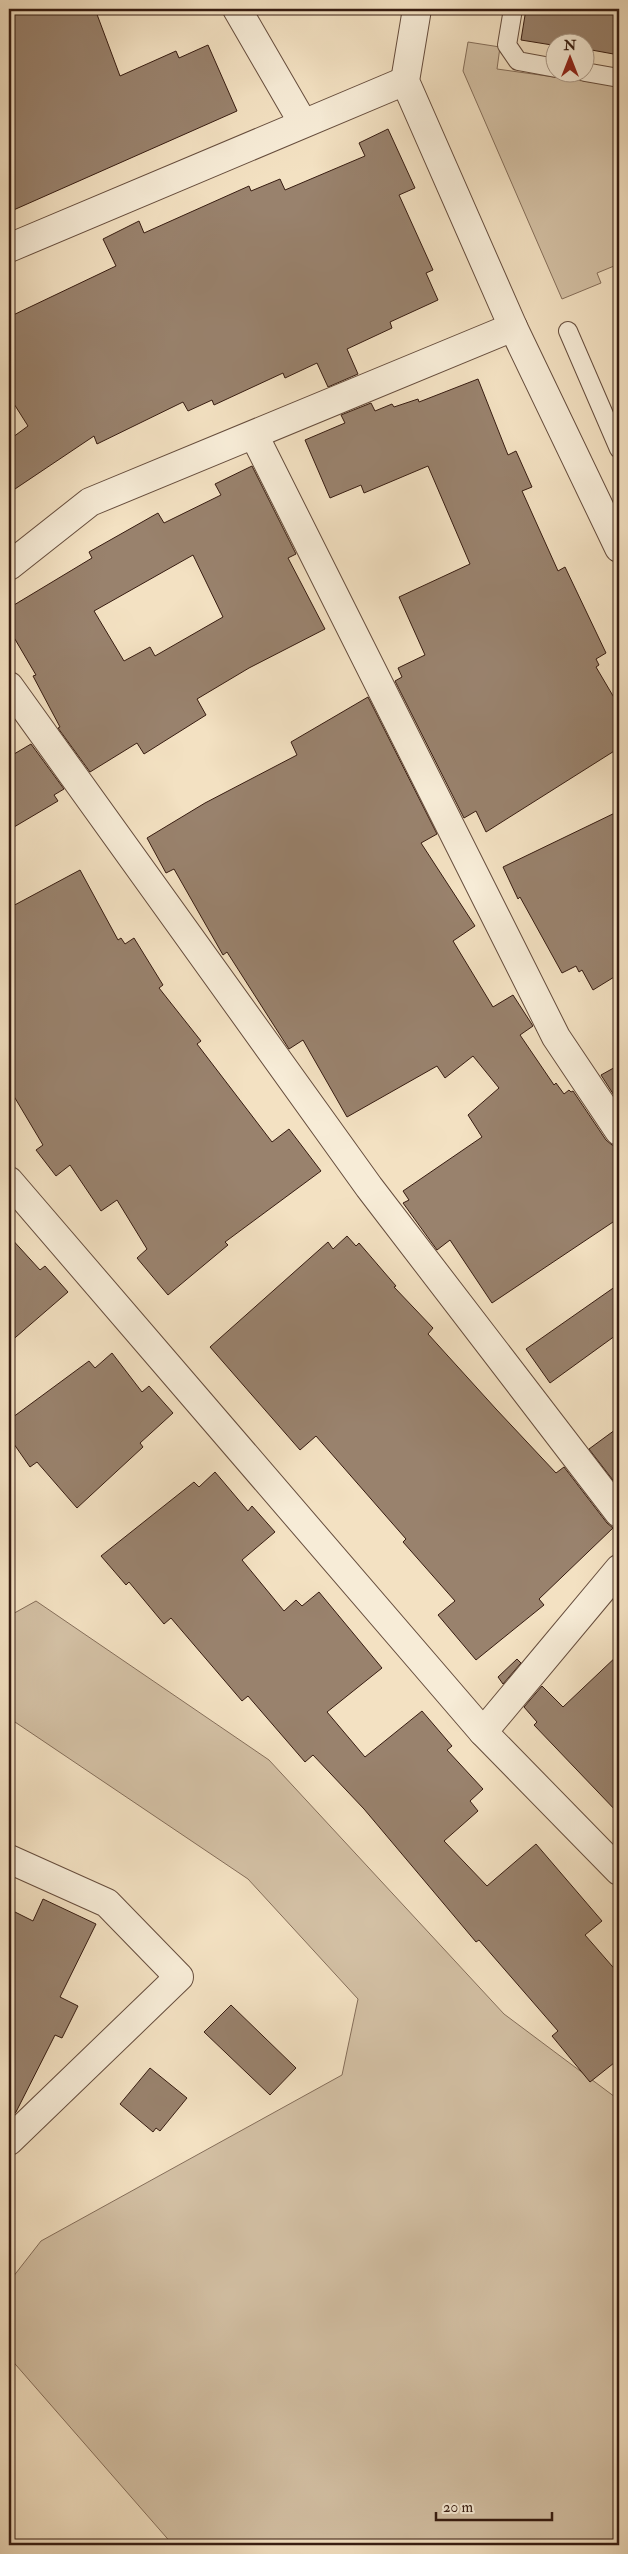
<svg xmlns="http://www.w3.org/2000/svg" width="628" height="2554" font-family="'IM FELL Double Pica',serif">
<style>
.green{fill:#d3c0a4;stroke:#856e5a}
.building{fill:#99826d;stroke:#371c11;fill-rule:evenodd}
.lines{fill:none;stroke-linecap:round;stroke-linejoin:round}
.service-casing{stroke:#664d3d;stroke-width:20}
.minor-casing{stroke:#664d3d;stroke-width:30}
.service{stroke:#f7ecd7;stroke-width:18}
.minor{stroke:#f7ecd7;stroke-width:28}
</style>
<rect width="100%" height="100%" fill="#f3e1c2"/>
<filter id="stains"><feTurbulence type="fractalNoise" baseFrequency=".004" numOctaves="4"/><feColorMatrix values="0 0 0 0 .2 0 0 0 0 .09 0 0 0 0 .02 0 0 0 .5 -.17"/></filter>
<radialGradient id="worn" r=".72"><stop offset=".6" stop-color="#630" stop-opacity="0"/><stop offset="1" stop-color="#630" stop-opacity=".3"/></radialGradient>
<g class="green">
<path d="M468,42L500,47L497,69L619,86V264L597,273L601,283L562,299L463,71Z"/>
<path d="M36,1601L269,1760L504,2014L619,2100V2545H173L9,2357V2282L41,2241L342,2075L358,1999L248,1879L9,1718V1616Z"/>
</g>
<g class="building">
<path d="M9,9H95L120,76L176,51L179,58L208,45L237,111L9,212Z"/>
<path d="M526,9H619V55L586,49V42H556L552,45L521,40Z"/>
<path d="M388,129L415,188L399,195L433,270L426,273L438,300L390,322L392,328L347,349L358,374L328,387L317,363L285,378L283,373L214,405L212,400L188,411L183,402L97,444L94,436L9,493V440L28,426L9,396V317L116,266L103,239L139,221L144,233L249,186L251,191L280,179L285,190L365,156L359,143Z"/>
<path d="M478,379L508,455L516,451L532,487L522,491L558,571L565,567L606,653L596,659L599,665L596,667L619,706V748L486,832L476,811L464,818L395,681L402,677L398,668L425,655L399,597L470,564L428,466L364,493L361,485L330,498L305,440L345,423L341,415L371,403L375,411L392,404L394,407L418,399L419,402Z"/>
<path d="M252,466L296,554L288,558L325,629L249,668L197,699L206,715L144,754L137,743L90,772L58,728L60,727L33,676L36,675L9,629V608L92,558L89,552L158,513L164,523L221,495L215,484ZM193,555L223,617L155,656L150,647L124,661L94,611Z"/>
<path d="M368,697L437,834L421,843L475,926L453,941L493,1007L513,995L533,1026L520,1035L554,1085L556,1083L564,1094L569,1090L571,1092L573,1091L606,1140L612,1145L619,1146V1218L492,1303L450,1240L437,1250L403,1203L409,1200L403,1191L482,1137L468,1115L499,1088L473,1056L445,1078L437,1066L347,1117L303,1040L289,1049L227,952L223,955L174,869L166,873L147,838L205,803L297,755L291,742Z"/>
<path d="M31,744L64,789L54,795L58,801L9,830V757Z"/>
<path d="M619,811V974L593,990L582,970L579,972L576,966L562,973L520,897L518,899L503,867Z"/>
<path d="M80,870L118,940L121,938L125,944L134,938L163,985L159,988L201,1041L197,1044L272,1142L289,1129L321,1171L225,1242L228,1245L168,1295L137,1258L147,1249L117,1200L101,1211L70,1165L56,1176L36,1150L43,1145L9,1088V908Z"/>
<path d="M619,1065V1103L601,1075Z"/>
<path d="M9,1236L40,1270L45,1266L68,1292L9,1343Z"/>
<path d="M347,1236L356,1246L359,1243L396,1286L394,1287L433,1328L428,1334L496,1409L556,1473L564,1467L607,1523L613,1528L539,1599L544,1605L476,1660L438,1615L455,1601L403,1542L406,1539L316,1436L300,1450L210,1347L328,1242L333,1249Z"/>
<path d="M619,1284V1333L550,1383L526,1349Z"/>
<path d="M112,1353L142,1392L149,1386L173,1413L140,1443L143,1447L77,1508L37,1462L30,1467L9,1437V1420L89,1361L95,1368Z"/>
<path d="M619,1427V1488L589,1449Z"/>
<path d="M215,1472L248,1511L252,1506L275,1532L242,1560L284,1611L296,1600L302,1606L319,1592L382,1668L327,1712L365,1757L422,1711L452,1746L447,1750L483,1789L470,1801L478,1811L444,1841L487,1886L536,1844L602,1921L585,1935L619,1974V2059L590,2082L552,2036L558,2031L479,1940L476,1942L364,1809L313,1755L305,1762L248,1696L242,1701L171,1618L164,1624L129,1582L126,1585L101,1556L194,1482L199,1487Z"/>
<path d="M619,1654V1814L534,1725L537,1722L524,1707L542,1686L563,1707Z"/>
<path d="M517,1659L521,1663L503,1684L498,1677Z"/>
<path d="M43,1899L96,1924L60,1997L78,2006L62,2038L55,2035L16,2112L9,2120V1909L33,1921Z"/>
<path d="M231,2005L296,2068L270,2095L204,2032Z"/>
<path d="M150,2068L187,2098L160,2131L156,2128L153,2132L120,2104Z"/>
</g>
<g class="lines">
<defs>
<g id="service">
<path d="M513,9L507,45L518,61L556,68"/>
<path d="M585,72L619,78"/>
<path d="M568,331L619,449"/>
</g>
<g id="minor">
<path d="M237,9L303,123"/>
<path d="M417,9L405,81L513,327L619,548"/>
<path d="M9,248L405,81"/>
<path d="M254,435L556,1037L619,1131"/>
<path d="M9,566L90,502L513,327"/>
<path d="M9,686L369,1187L619,1513"/>
<path d="M9,1181L483,1732L619,1871"/>
<path d="M483,1732L619,1569"/>
<path d="M9,1859L107,1903L179,1977L9,2141"/>
</g>
</defs>
<use href="#service" class="service-casing"/>
<use href="#minor" class="minor-casing"/>
<use href="#service" class="service"/>
<use href="#minor" class="minor"/>
</g>
<rect width="628" height="2554" fill="none" stroke="#f3e1c2" stroke-width="30"/>
<rect x="10" y="10" width="608" height="2534" fill="none" stroke="#371c11" stroke-width="2.5"/>
<rect x="15" y="15" width="598" height="2524" fill="none" stroke="#371c11"/>
<g transform="translate(570 58)"><circle r="24" fill="#f7ecd7" stroke="#aa9988"/>
<path d="M0-4L9 19L0 12L-9 19Z" fill="#8f2418"/>
<text y="-8" font-size="14" font-weight="bold" text-anchor="middle" fill="#371c11">N</text>
</g>
<path d="M436 2512v8h116v-8" fill="none" stroke="#371c11" stroke-width="2.5"/>
<text x="443" y="2512" font-size="15" fill="#371c11" stroke="#f7ecd7" stroke-width="4" paint-order="stroke">20 m</text>
<rect width="100%" height="100%" filter="url(#stains)"/>
<rect width="100%" height="100%" fill="url(#worn)"/>
</svg>
